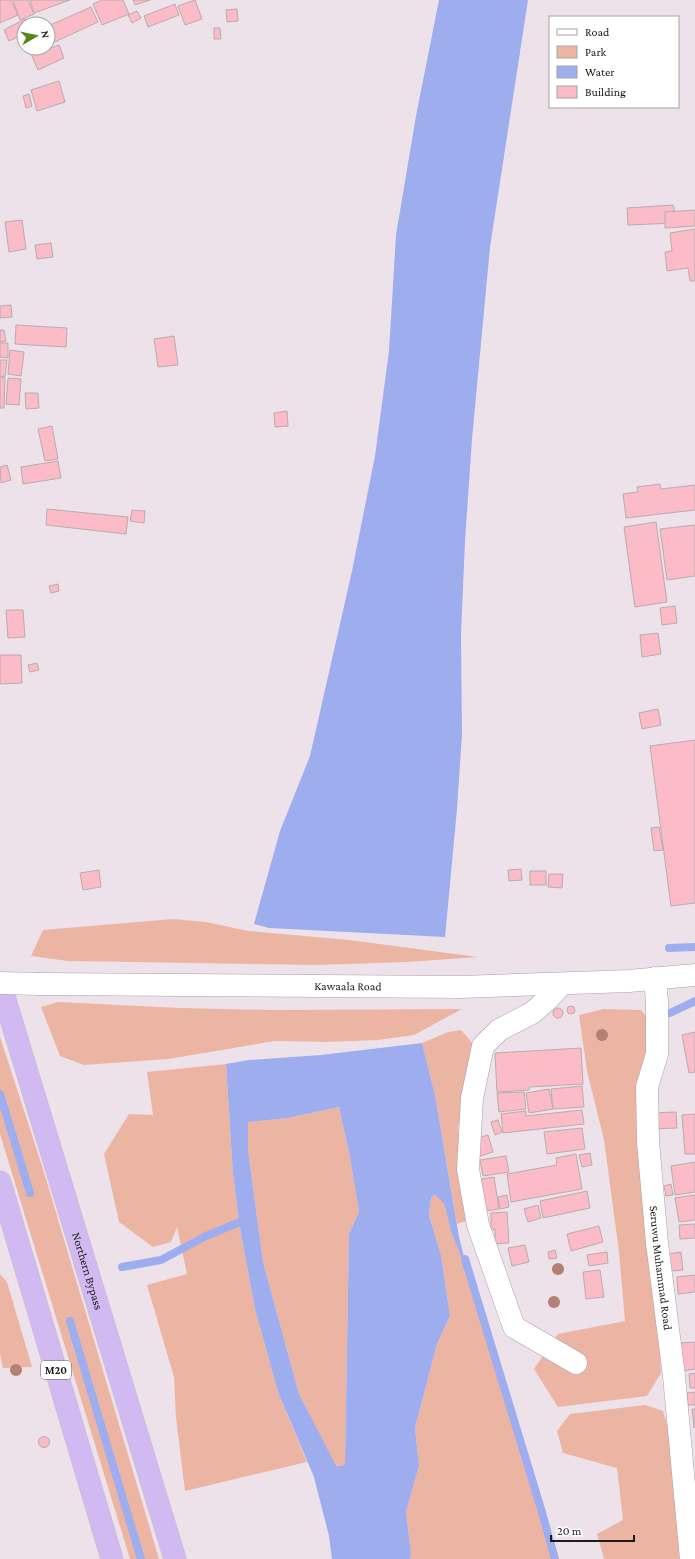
<svg xmlns="http://www.w3.org/2000/svg" width="695" height="1559" font-family="'Crimson Pro',serif">
<style>
.green{fill:#ecb5a3}
.water{fill:#9daded;fill-rule:evenodd}
.lines{fill:none;stroke-linecap:round;stroke-linejoin:round}
.stream{stroke:#9daded;stroke-width:8}
.building{fill:#fbbbc7;stroke:#b9acae}
.street-casing{stroke:#aaa0a8;stroke-width:23}
.secondary-casing{stroke:#aaa0a8;stroke-width:23}
.highway-casing{stroke:#c4c4c4;stroke-width:23}
.street{stroke:#fff;stroke-width:22}
.secondary{stroke:#fff;stroke-width:22}
.highway{stroke:#d1b9f2;stroke-width:22}
.secondary-bridge-casing{stroke:#aaa0a8;stroke-width:23;stroke-linecap:butt}
.secondary-bridge{stroke:#fff;stroke-width:22}
.tree{fill:#b38073}
.labels{text-anchor:middle;dominant-baseline:central;stroke-width:4;stroke-linejoin:round;paint-order:stroke}
.shield{fill:#fff;stroke:#625f61;stroke-width:1}
.shield-label{font-size:11px;font-weight:bold;fill:#1e1b1d}
.street-label{font-size:12px;fill:#1e1b1d;stroke:#fff}
</style>
<rect width="100%" height="100%" fill="#ede2ea"/>
<g class="green">
<path d="M173,919L206,922L248,931L349,940L478,957L407,962L316,965L68,961L31,956L43,930Z"/>
<path d="M58,1002L180,1008L272,1010L462,1009L414,1035L378,1040L327,1042L275,1041L168,1059L84,1065L60,1056L41,1007Z"/>
<path d="M604,1009L641,1010L649,1020L651,1048L640,1073L641,1140L659,1336L661,1373L647,1396L558,1407L534,1369L558,1334L625,1321L619,1252L604,1140L587,1071L579,1015Z"/>
<path d="M461,1030L475,1046L458,1128L462,1173L473,1219L457,1224L435,1095L422,1043L448,1032Z"/>
<path d="M0,1037L43,1169L159,1559H130L0,1134Z"/>
<path d="M226,1064L233,1174L240,1228L255,1309L278,1392L307,1462L185,1491L176,1418L174,1377L147,1285L187,1274L177,1227L171,1242L153,1247L119,1222L104,1154L129,1114L153,1115L147,1072Z"/>
<path d="M339,1107L349,1152L359,1212L349,1234L345,1465L335,1466L299,1394L263,1262L248,1150V1122L288,1118Z"/>
<path d="M441,1189L451,1232L468,1273L541,1509L555,1559H410L411,1553L406,1512L419,1466L415,1428L437,1344L450,1316L441,1255L429,1215L431,1198Z"/>
<path d="M0,1274L7,1282L32,1367L3,1368L0,1354Z"/>
<path d="M645,1405L663,1411L672,1442L684,1559H604L597,1534L623,1520L617,1468L563,1453L557,1431L570,1414Z"/>
</g>
<g class="water">
<path d="M439,0H528L490,247L472,439L465,541L461,634L462,734L457,809L445,937L269,928L254,924L280,831L310,756L352,571L375,456L389,351L396,235L416,116Z"/>
<path d="M422,1043L435,1095L459,1237L468,1273L451,1232L441,1189L431,1198L429,1215L441,1255L450,1316L437,1344L415,1428L419,1466L406,1512L411,1553L410,1559H332L329,1536L314,1477L278,1392L255,1309L240,1228L233,1174L226,1064L249,1060L321,1055ZM339,1107L349,1152L359,1212L349,1234L345,1465L336,1466L299,1394L263,1262L248,1150V1122L288,1118Z"/>
</g>
<g class="lines">
<g class="stream">
<path d="M669,948L695,947"/>
<path d="M670,1013L695,1001"/>
<path d="M0,1094L30,1193"/>
<path d="M430,1184L448,1202L449,1206"/>
<path d="M465,1259L541,1509L555,1559"/>
<path d="M122,1267L161,1260L206,1236L247,1219"/>
<path d="M70,1321L141,1559"/>
</g>
</g>
<g class="building">
<path d="M0,0H11L18,15L0,23Z"/>
<path d="M13,0H28L34,14L20,20Z"/>
<path d="M30,0H70L34,13Z"/>
<path d="M102,0H123L129,14L102,25L93,4Z"/>
<path d="M133,0H150L135,5Z"/>
<path d="M195,0L202,19L185,25L178,6Z"/>
<path d="M175,4L179,15L148,27L144,16Z"/>
<path d="M91,7L98,22L48,45V26Z"/>
<path d="M237,9L238,21L227,22L226,10Z"/>
<path d="M137,11L141,18L132,23L128,15Z"/>
<path d="M25,19L28,24H24V34L9,41L4,30Z"/>
<path d="M214,28H220L221,39H214Z"/>
<path d="M59,45L64,58L38,70L31,54L45,48L46,50Z"/>
<path d="M59,81L65,102L37,111L31,90Z"/>
<path d="M29,94L32,106L26,108L23,96Z"/>
<path d="M673,205L674,208L675,223L628,225L627,208Z"/>
<path d="M695,210V226L665,228V212Z"/>
<path d="M22,220L26,249L9,252L5,222Z"/>
<path d="M695,229V281H690L688,268L667,271L665,252L672,251L670,233Z"/>
<path d="M51,243L53,257L37,259L35,245Z"/>
<path d="M11,305L12,317L0,318V306Z"/>
<path d="M16,325L67,328L66,347L15,344Z"/>
<path d="M0,330H4L6,341L0,342Z"/>
<path d="M174,336L178,365L158,367L154,339Z"/>
<path d="M0,343H8V358L0,357Z"/>
<path d="M10,350L24,352L21,376L8,374Z"/>
<path d="M0,360H7L5,377L0,376Z"/>
<path d="M0,377L5,378L4,408H0Z"/>
<path d="M8,378L21,379L19,405L6,404Z"/>
<path d="M25,393H38L39,408L26,409Z"/>
<path d="M287,411L288,426L275,427L274,413Z"/>
<path d="M52,426L58,459L45,461L38,429Z"/>
<path d="M58,461L61,478L23,484L21,467Z"/>
<path d="M7,465L11,480L1,483L0,467Z"/>
<path d="M660,484L661,489L695,485V510L626,518L623,494L638,492L637,487Z"/>
<path d="M47,509L128,517L126,534L46,525Z"/>
<path d="M132,510L145,511L144,523L130,521Z"/>
<path d="M656,522L667,602L635,607L624,527Z"/>
<path d="M695,525V576L667,580L660,529Z"/>
<path d="M58,584L59,591L51,593L49,586Z"/>
<path d="M675,606L677,623L662,625L660,608Z"/>
<path d="M6,610H23L25,637L8,638Z"/>
<path d="M658,633L661,654L642,657L640,635Z"/>
<path d="M0,655H21L22,683L0,684Z"/>
<path d="M37,663L39,670L30,672L28,665Z"/>
<path d="M658,709L661,725L642,729L639,713Z"/>
<path d="M695,740V903L671,906L650,746Z"/>
<path d="M659,827L663,850L654,851L651,828Z"/>
<path d="M521,869L522,880L509,881L508,870Z"/>
<path d="M99,870L101,887L83,890L80,873Z"/>
<rect x="530" y="871" width="16" height="14"/>
<path d="M549,874H563L562,888L548,887Z"/>
<circle cx="571" cy="1010" r="4"/>
<circle cx="558" cy="1013" r="5"/>
<path d="M695,1032V1072L689,1073L682,1035Z"/>
<path d="M581,1048L583,1084L529,1087V1090L497,1092L495,1053Z"/>
<path d="M582,1086L584,1107L553,1109L551,1089Z"/>
<path d="M549,1089L553,1109L529,1113L526,1093Z"/>
<path d="M524,1092L526,1109L499,1112L497,1093Z"/>
<path d="M582,1110L584,1124L503,1133L501,1114L526,1111V1116Z"/>
<path d="M676,1112L677,1128L652,1129L651,1113Z"/>
<path d="M695,1114V1154H685L682,1115Z"/>
<path d="M498,1120L502,1132L495,1135L491,1122Z"/>
<path d="M582,1128L585,1149L547,1154L544,1132Z"/>
<path d="M488,1135L493,1152L480,1156L475,1139Z"/>
<path d="M590,1153L592,1165L582,1167L579,1155Z"/>
<path d="M576,1154L582,1189L511,1202L507,1174L557,1165L556,1158Z"/>
<path d="M506,1156L509,1172L483,1176L480,1160Z"/>
<path d="M695,1162V1192L675,1195L671,1166Z"/>
<path d="M494,1177L499,1209L486,1211L481,1179Z"/>
<path d="M671,1184L673,1195L666,1196L664,1186Z"/>
<path d="M587,1191L590,1208L543,1218L540,1201Z"/>
<path d="M507,1195L509,1207L500,1209L498,1197Z"/>
<path d="M695,1195V1220L679,1222L675,1198Z"/>
<path d="M538,1205L541,1218L528,1222L524,1209Z"/>
<path d="M507,1212L509,1243L495,1244V1229L491,1230V1213Z"/>
<path d="M695,1224V1238L680,1239L679,1225Z"/>
<path d="M599,1226L603,1242L571,1251L567,1234Z"/>
<path d="M525,1245L529,1262L512,1266L508,1248Z"/>
<path d="M555,1250L557,1258L549,1259L548,1252Z"/>
<path d="M607,1252L608,1263L589,1266L587,1255Z"/>
<path d="M681,1252L683,1270L671,1271L668,1254Z"/>
<path d="M600,1270L604,1297L586,1299L583,1272Z"/>
<path d="M695,1275V1292L678,1294L677,1277Z"/>
<path d="M695,1342V1369L683,1371L680,1343Z"/>
<path d="M695,1373V1388H690L689,1374Z"/>
<path d="M695,1392V1405H688L687,1393Z"/>
<path d="M692,1409H695V1427L694,1428Z"/>
<circle cx="44" cy="1442" r="5.5"/>
</g>
<g class="lines">
<defs>
<g id="street">
<path id="s1" d="M655,978L657,1002V1054L647,1087L648,1142L657,1243L674,1376L691,1559"/>
<path d="M562,984L548,999L532,1013L499,1030L483,1046L472,1098L468,1169L478,1225L514,1327L576,1363"/>
</g>
<g id="secondary">
<path id="s2" d="M40,984L461,987L629,981L695,975"/>
</g>
<g id="highway">
<path id="s3" d="M0,983L175,1559"/>
<path d="M0,1182L112,1559"/>
</g>
</defs>
<use href="#street" class="street-casing"/>
<use href="#secondary" class="secondary-casing"/>
<use href="#highway" class="highway-casing"/>
<use href="#street" class="street"/>
<use href="#secondary" class="secondary"/>
<use href="#highway" class="highway"/>
<defs>
<path id="secondary-bridge" d="M0,983L40,984"/>
</defs>
<use href="#secondary-bridge" class="secondary-bridge-casing"/>
<use href="#secondary-bridge" class="secondary-bridge"/>
</g>
<g class="tree">
<circle cx="602" cy="1035" r="6"/>
<circle cx="558" cy="1269" r="6"/>
<circle cx="554" cy="1302" r="6"/>
<circle cx="16" cy="1370" r="6"/>
</g>
<g class="labels">
<rect class="shield" x="41" y="1361" width="30" height="18" rx="3"/>
<g class="shield-label">
<text x="56" y="1370">M20</text>
</g>
<g class="street-label">
<text stroke="none"><textPath href="#s2" startOffset="308">Kawaala Road</textPath></text>
<text stroke="none"><textPath href="#s1" startOffset="292">Seruwu Muhammad Road</textPath></text>
<text stroke="none"><textPath href="#s3" startOffset="301">Northern Bypass</textPath></text>
</g>
</g>
<rect x="549" y="16" width="130" height="92" fill="#ffffff" stroke="#a5a4a5"/>
<rect x="557" y="29" width="20" height="6" fill="#ffffff" stroke="#a5a4a5"/>
<text x="585" y="36" font-size="12" fill="#1e1b1d">Road</text>
<rect x="557" y="46" width="20" height="12" fill="#ecb5a3" stroke="#a5a4a5"/>
<text x="585" y="56" font-size="12" fill="#1e1b1d">Park</text>
<rect x="557" y="66" width="20" height="12" fill="#9daded" stroke="#a5a4a5"/>
<text x="585" y="76" font-size="12" fill="#1e1b1d">Water</text>
<rect x="557" y="86" width="20" height="12" fill="#fbbbc7" stroke="#a5a4a5"/>
<text x="585" y="96" font-size="12" fill="#1e1b1d">Building</text>
<g transform="translate(36 36) rotate(81)"><circle r="19" fill="#ffffff" stroke="#a5a4a5"/>
<path d="M0-3L7 15L0 10L-7 15Z" fill="#54861b"/>
<text y="-6" font-size="11" font-weight="bold" text-anchor="middle" fill="#1e1b1d">N</text>
</g>
<path d="M551 1535v6h83v-6" fill="none" stroke="#1e1b1d" stroke-width="2"/>
<text x="557" y="1535" font-size="12" fill="#1e1b1d" stroke="#ffffff" stroke-width="3" paint-order="stroke">20 m</text>
</svg>
